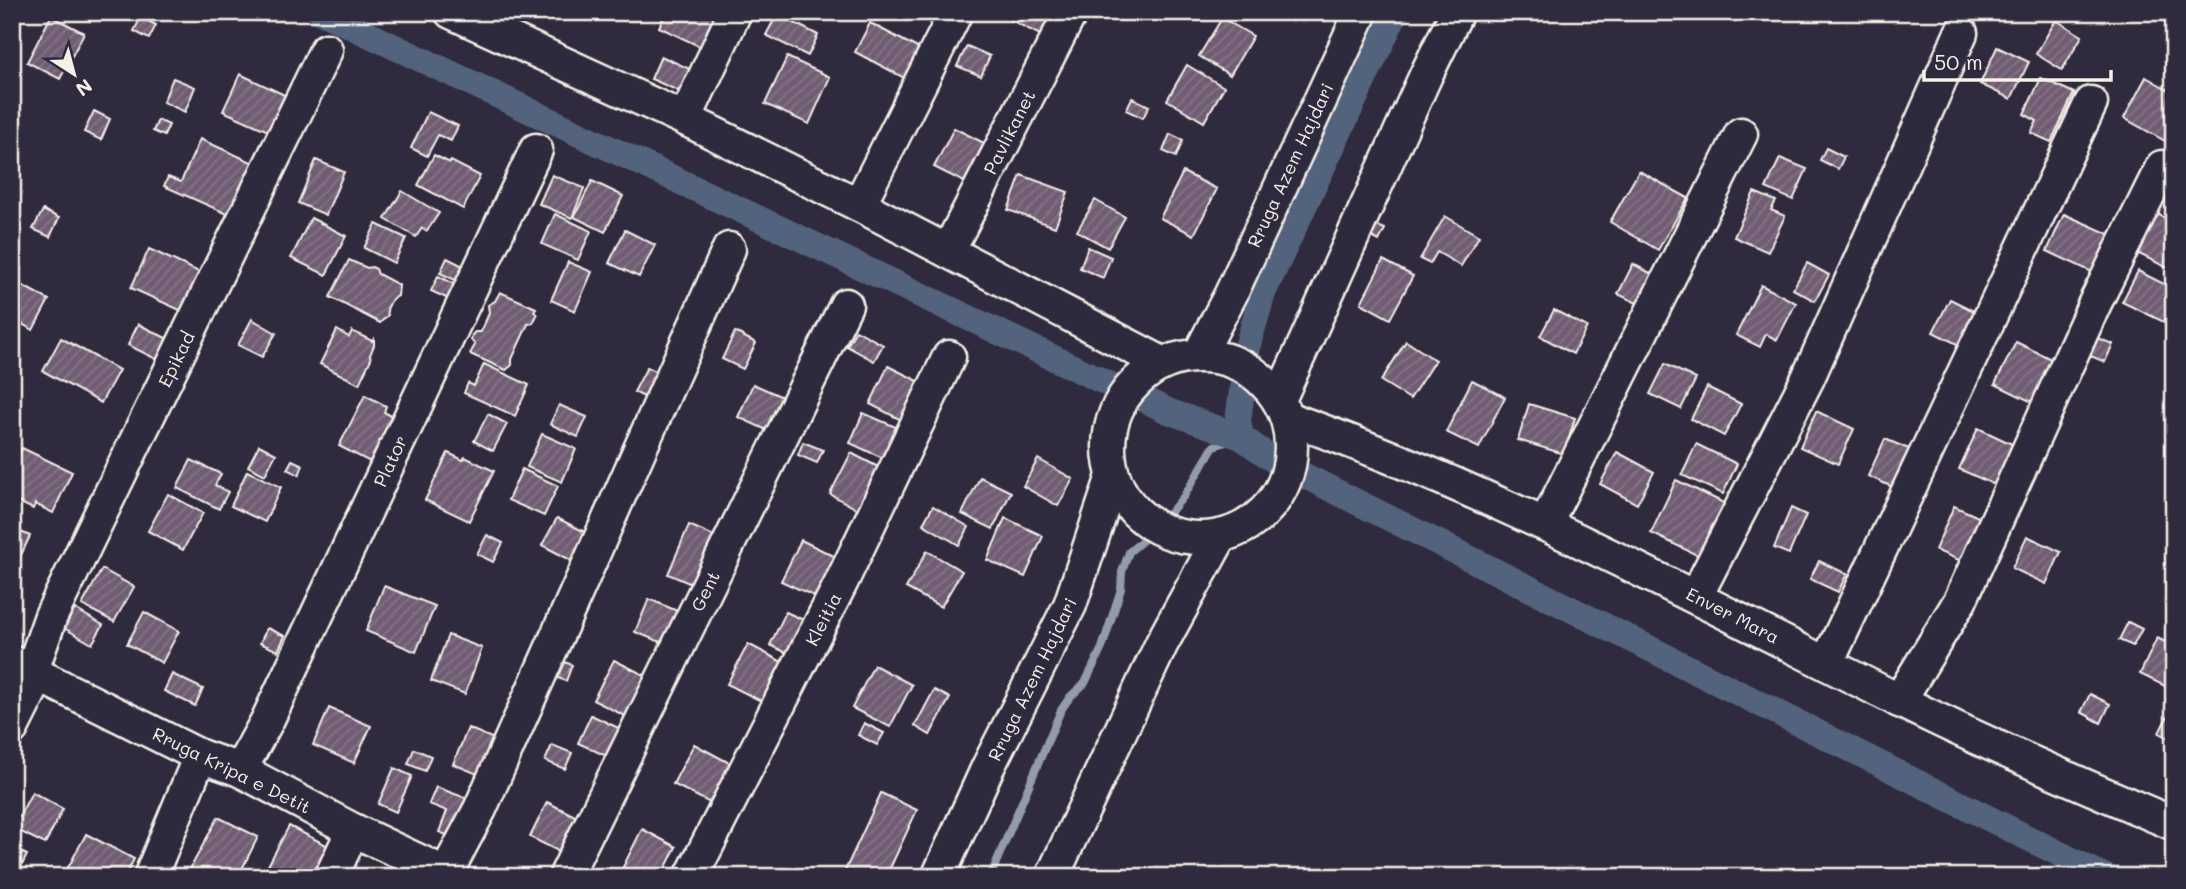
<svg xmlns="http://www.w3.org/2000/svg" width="2186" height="889" font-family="Mali,sans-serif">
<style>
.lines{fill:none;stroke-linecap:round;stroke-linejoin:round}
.stream{stroke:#939ca8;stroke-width:8}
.canal{stroke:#53637d;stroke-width:26}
.building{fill:url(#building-hatch);stroke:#f4f1e8;stroke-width:2}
.minor-casing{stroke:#f4f1e8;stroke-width:37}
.minor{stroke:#2f2a3d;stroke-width:32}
.labels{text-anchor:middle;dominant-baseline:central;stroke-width:5;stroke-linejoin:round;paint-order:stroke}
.street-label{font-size:18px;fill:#f4f1e8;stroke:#2f2a3d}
</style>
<defs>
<pattern id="building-hatch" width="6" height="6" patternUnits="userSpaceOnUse" patternTransform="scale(1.75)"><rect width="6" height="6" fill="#705c73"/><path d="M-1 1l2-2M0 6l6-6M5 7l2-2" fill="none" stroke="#857487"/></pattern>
</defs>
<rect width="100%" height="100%" fill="#2f2a3d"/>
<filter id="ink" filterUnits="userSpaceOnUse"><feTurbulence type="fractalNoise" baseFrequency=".0143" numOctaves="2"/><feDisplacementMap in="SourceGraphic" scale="14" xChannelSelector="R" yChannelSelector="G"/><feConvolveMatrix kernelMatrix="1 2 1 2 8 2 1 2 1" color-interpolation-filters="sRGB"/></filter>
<g filter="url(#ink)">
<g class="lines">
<g class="stream">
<path d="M1168,515L1184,496L1214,446L1241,437"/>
<path d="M990,877L1061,710L1070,697L1085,683L1102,648L1121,589L1122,572L1129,552L1150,534"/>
</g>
<g class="canal">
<path d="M321,12L1113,386"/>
<path d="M1246,351L1263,293L1396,12"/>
<path d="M1141,398L1168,411L1241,437L1275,461"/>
<path d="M1241,437L1238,421L1243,383"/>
<path d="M1303,475L2106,877"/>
</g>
</g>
<g class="building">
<path d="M666,12H713L721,16L705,49L659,27Z"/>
<path d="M1005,12H1056L1044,37L1003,16Z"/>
<path d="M777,14L818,35L808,56L766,35Z"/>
<path d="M51,16L84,33L60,79L27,62Z"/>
<path d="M141,17L156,25L149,39L134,31Z"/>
<path d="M1222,18L1253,36L1230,75L1199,56Z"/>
<path d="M2056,20L2082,36L2062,70L2036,54Z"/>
<path d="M870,23L925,52L910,81L855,52Z"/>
<path d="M967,46L990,56L981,76L957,66Z"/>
<path d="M1997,47L2029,62L2011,99L1980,84Z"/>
<path d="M661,56L692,70L688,95L651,79Z"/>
<path d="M787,57L830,77L809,124L765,104Z"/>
<path d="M1187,65L1224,87L1204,122L1167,100Z"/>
<path d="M240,74L291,98L275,134L223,111Z"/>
<path d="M2146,77L2174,93V125L2165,141L2124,118Z"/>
<path d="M173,78L195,87L185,112L163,102Z"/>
<path d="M2041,78L2074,93L2051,142L2031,133L2037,121L2024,114Z"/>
<path d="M1132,98L1149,106L1143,118L1126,110Z"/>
<path d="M94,111L110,119L101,140L84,132Z"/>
<path d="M428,112L458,126L451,141L438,135L427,156L411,148Z"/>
<path d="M158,120L169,125L164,136L153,131Z"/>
<path d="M954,128L990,146L970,185L934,167Z"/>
<path d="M1170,134L1183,140L1176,157L1163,151Z"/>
<path d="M200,139L256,164L232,216L164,186L168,177L181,182Z"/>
<path d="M1826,148L1844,157L1838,169L1820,160Z"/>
<path d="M434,155L450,163L451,161L480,176L463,209L418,185Z"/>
<path d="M1780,158L1807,169L1793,200L1766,188Z"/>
<path d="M316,160L344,172L326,215L298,203Z"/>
<path d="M1639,171L1688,198L1658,250L1610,222Z"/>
<path d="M1183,172L1217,189L1194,235L1160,218Z"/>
<path d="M552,175L584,188L572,218L539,204Z"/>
<path d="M1021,175L1068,192L1055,227L1008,210Z"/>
<path d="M592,181L623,196L605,232L574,217Z"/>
<path d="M402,191L439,213L427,231L422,228L416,237L385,219Z"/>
<path d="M1754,192L1776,201L1771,210L1785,216L1768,252L1734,237Z"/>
<path d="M1095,200L1125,217L1108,248L1077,231Z"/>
<path d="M43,210L59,218L50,237L33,229Z"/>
<path d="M2155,213L2174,222V271L2135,252Z"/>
<path d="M555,214L591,231L578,260L542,244Z"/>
<path d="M2064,214L2109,234L2092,272L2047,251Z"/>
<path d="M1445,216L1479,236L1461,266L1437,252L1430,264L1420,259Z"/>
<path d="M311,218L346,236L326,275L291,258Z"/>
<path d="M376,224L406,238L394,263L364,248Z"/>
<path d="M1373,224L1385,229L1379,241L1368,235Z"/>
<path d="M625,230L655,245L639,277L609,263Z"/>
<path d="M1088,247L1111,257L1103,278L1080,268Z"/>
<path d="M149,249L199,272L182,311L131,288Z"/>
<path d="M447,258L471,270L464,284L440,273Z"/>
<path d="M349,260L367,268L372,267L376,269L378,274L399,285L398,296L392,299L387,309L388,315L380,323L330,297Z"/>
<path d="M1383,260L1413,276L1390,319L1361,303Z"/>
<path d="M568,262L592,272L575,311L551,300Z"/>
<path d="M1807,263L1829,275L1815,301L1793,289Z"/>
<path d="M1633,264L1656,276L1641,305L1618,294Z"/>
<path d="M2138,271L2174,289V304L2164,322L2122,302Z"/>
<path d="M438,276L462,288L455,302L431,291Z"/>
<path d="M12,280L49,300L33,330L12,319Z"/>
<path d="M1761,285L1796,303L1777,340L1766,334L1760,347L1736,335Z"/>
<path d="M500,292L536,308L534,311L537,315L533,323L528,324L512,359V365L506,370L470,354L475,345L471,340L472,335L475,332H481L489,313L488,305L495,301Z"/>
<path d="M1950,299L1982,315L1965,348L1933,332Z"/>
<path d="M1554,310L1587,327L1573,354L1540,336Z"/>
<path d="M252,319L276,333L262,357L238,345Z"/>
<path d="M138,324L174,342L164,363L128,345Z"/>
<path d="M337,330L349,337L352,331L372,341L374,339V345L370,355L371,359L359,384L320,364Z"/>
<path d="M856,330L883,345L874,361L847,346Z"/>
<path d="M735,332L756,343L743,369L722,359Z"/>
<path d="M2089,335L2113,344L2105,362L2081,352Z"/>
<path d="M61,338L119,370L101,403L43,371Z"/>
<path d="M1406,341L1435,360L1410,399L1381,381Z"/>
<path d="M2016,342L2055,361L2034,403L1995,384Z"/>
<path d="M484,364L529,385L515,416L464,393L468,383L474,386Z"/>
<path d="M1665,364L1696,379L1681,409L1650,394Z"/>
<path d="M888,366L924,384L905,422L870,404Z"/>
<path d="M647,367L660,373L646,398L634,392Z"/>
<path d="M1472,380L1505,397L1479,448L1446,432Z"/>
<path d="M753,384L787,399L771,432L738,417Z"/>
<path d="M1707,387L1741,404L1724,436L1691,419Z"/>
<path d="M365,395L386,406L384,412L395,418L372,463L339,446Z"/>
<path d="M1529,404L1575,418L1564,454L1518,440Z"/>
<path d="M559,405L587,417L578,437L550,424Z"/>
<path d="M1816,411L1854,429L1838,464L1800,447Z"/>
<path d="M863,413L905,431L891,462L850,443Z"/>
<path d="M488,414L507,424L493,451L474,441Z"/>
<path d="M1978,428L2014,445L1995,485L1959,469Z"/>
<path d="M542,434L576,449L562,482L527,467Z"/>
<path d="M1885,439L1916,452L1899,490L1868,476Z"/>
<path d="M803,442L823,450L817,463L798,455Z"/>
<path d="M1696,444L1737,464L1723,494L1682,475Z"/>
<path d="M259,445L276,454L265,475L248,466Z"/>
<path d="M22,448L72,472L53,513L35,504L33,509L12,499V468Z"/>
<path d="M1617,452L1654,472L1637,504L1600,484Z"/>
<path d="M448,453L463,460L465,457L494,471L469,521L425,500Z"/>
<path d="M851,453L888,472L866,514L830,494Z"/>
<path d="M1038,459L1073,479L1058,506L1023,486Z"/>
<path d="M191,460L221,474L215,485L228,492L219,509L177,488Z"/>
<path d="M292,460L303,465L299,475L287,469Z"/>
<path d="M522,469L558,486L544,516L508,500Z"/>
<path d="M247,471L281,487L265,522L231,506Z"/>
<path d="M980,477L1011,492L993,529L962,514Z"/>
<path d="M1676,480L1728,505L1703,558L1651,533Z"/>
<path d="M168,494L203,513L183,550L148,531Z"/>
<path d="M933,506L969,527L959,545L923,524Z"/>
<path d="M1954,506L1985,520L1966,563L1935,550Z"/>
<path d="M1791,508L1806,515L1789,554L1774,548Z"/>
<path d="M557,518L595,537L574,562L542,545Z"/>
<path d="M1005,518L1043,536L1025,577L987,560Z"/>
<path d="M689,525L723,540L703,589L668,574Z"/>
<path d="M12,528L30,536L12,574Z"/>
<path d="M487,535L503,543L493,562L477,554Z"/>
<path d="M2027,536L2061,552L2046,584L2012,568Z"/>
<path d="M801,540L836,557L816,597L781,581Z"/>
<path d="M927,551L962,571L941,607L906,588Z"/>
<path d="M1819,561L1847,574L1838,592L1810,579Z"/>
<path d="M102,569L134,587L114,622L82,605Z"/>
<path d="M384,586L435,606L416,652L366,631Z"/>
<path d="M649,599L682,613L668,645L635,632Z"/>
<path d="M75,609L103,625L92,644L64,628Z"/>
<path d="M144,612L179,631L162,663L127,644Z"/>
<path d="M786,612L808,622L791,655L770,645Z"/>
<path d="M2128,622L2142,629L2133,646L2119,640Z"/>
<path d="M267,628L285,636L278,651L260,643Z"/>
<path d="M448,635L482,648L465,694L431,681Z"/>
<path d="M2157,638L2174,646V678L2169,688L2140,674Z"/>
<path d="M748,644L784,663L763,702L727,684Z"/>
<path d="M614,660L654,680L633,720L593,700Z"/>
<path d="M565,662L572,665L566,681L558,678Z"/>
<path d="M874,665L912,685L890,727L852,708Z"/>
<path d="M172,674L203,689L195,706L164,691Z"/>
<path d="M934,690L950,698L930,735L915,726Z"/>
<path d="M2090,694L2110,704L2101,723L2081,712Z"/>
<path d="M329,708L371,726L354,763L313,745Z"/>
<path d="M591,715L627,732L615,760L578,743Z"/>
<path d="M2167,717L2174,721L2173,740L2159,733Z"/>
<path d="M864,723L884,733L877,745L858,735Z"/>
<path d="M468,728L494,739L480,775L453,764Z"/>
<path d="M694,744L735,766L714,805L673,784Z"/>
<path d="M552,745L572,753L565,769L545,761Z"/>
<path d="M414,749L431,756L425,771L408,764Z"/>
<path d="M394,768L412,776L396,812L378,804Z"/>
<path d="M436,787L474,801L459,840L439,832L447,811L429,804Z"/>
<path d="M32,792L63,809L45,844L13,828Z"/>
<path d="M881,793L917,810L886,877H842Z"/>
<path d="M547,802L581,819L564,854L530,837Z"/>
<path d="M218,817L258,837L238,877H205L190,869Z"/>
<path d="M289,826L336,850L323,877H262Z"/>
<path d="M642,829L676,847L661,877H633L621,871Z"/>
<path d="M86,834L134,859L125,877H63Z"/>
<path d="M12,848L27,855L16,877H12Z"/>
</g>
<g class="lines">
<defs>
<g id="minor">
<path d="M451,12L685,119L859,205L1162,363"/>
<path d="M685,119L735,12"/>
<path d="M859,205L956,12"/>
<path d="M948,251L1071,12"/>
<path d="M1199,355L1231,294L1361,12"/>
<circle cx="1200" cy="447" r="91"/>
<path d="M1279,400L1426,75L1457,12"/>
<path d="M1287,418C1500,493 1697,599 1898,700C1988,745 2081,784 2174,824"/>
<path d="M1546,523L1741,134"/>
<path d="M1696,596L1808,378L1961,33"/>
<path d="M14,663L200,756L240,770L353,830L453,877"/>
<path d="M1827,663L2091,103"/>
<path d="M32,670L51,616L326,50"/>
<path d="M1899,701L1960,601L2095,303L2162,167"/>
<path d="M12,728L39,674"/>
<path d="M240,770L267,721L536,150"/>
<path d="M446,873L480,809L729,249"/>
<path d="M150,877L200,756"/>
<path d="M331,877L353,830"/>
<path d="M565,877L846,305"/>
<path d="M691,877L841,583L949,357"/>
<path d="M938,877L988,767L1070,605L1113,476"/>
<path d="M1052,877L1162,643L1220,537"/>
</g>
</defs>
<use href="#minor" class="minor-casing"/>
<use href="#minor" class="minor"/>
</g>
</g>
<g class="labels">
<g class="street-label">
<text transform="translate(1009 132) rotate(-63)">Pavlikanet</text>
<text transform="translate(1290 165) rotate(-65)">Rruga Azem Hajdari</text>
<text transform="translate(176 359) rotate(-64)">Epikad</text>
<text transform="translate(390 461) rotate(-65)">Plator</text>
<text transform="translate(705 591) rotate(-64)">Gent</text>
<text transform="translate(1733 615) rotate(27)">Enver Mara</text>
<text transform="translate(823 619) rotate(-63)">Kleitia</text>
<text transform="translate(1032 679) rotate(-64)">Rruga Azem Hajdari</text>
<text transform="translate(232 770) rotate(26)">Rruga Kripa e Detit</text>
</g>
</g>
<rect width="2186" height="889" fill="none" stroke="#2f2a3d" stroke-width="42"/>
<rect x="21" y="21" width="2144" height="847" fill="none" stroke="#f4f1e8" stroke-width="2.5" filter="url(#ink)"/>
<g transform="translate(74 74) rotate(144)" stroke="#2f2a3d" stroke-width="5" paint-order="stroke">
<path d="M0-5L12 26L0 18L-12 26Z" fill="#f4f1e8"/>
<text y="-10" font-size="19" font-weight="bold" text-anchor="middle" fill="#f4f1e8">N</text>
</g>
<path d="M1924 70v10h187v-10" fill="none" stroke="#f4f1e8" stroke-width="3.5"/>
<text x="1934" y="70" font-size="21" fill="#f4f1e8" stroke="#2f2a3d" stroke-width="5" paint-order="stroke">50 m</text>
</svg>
